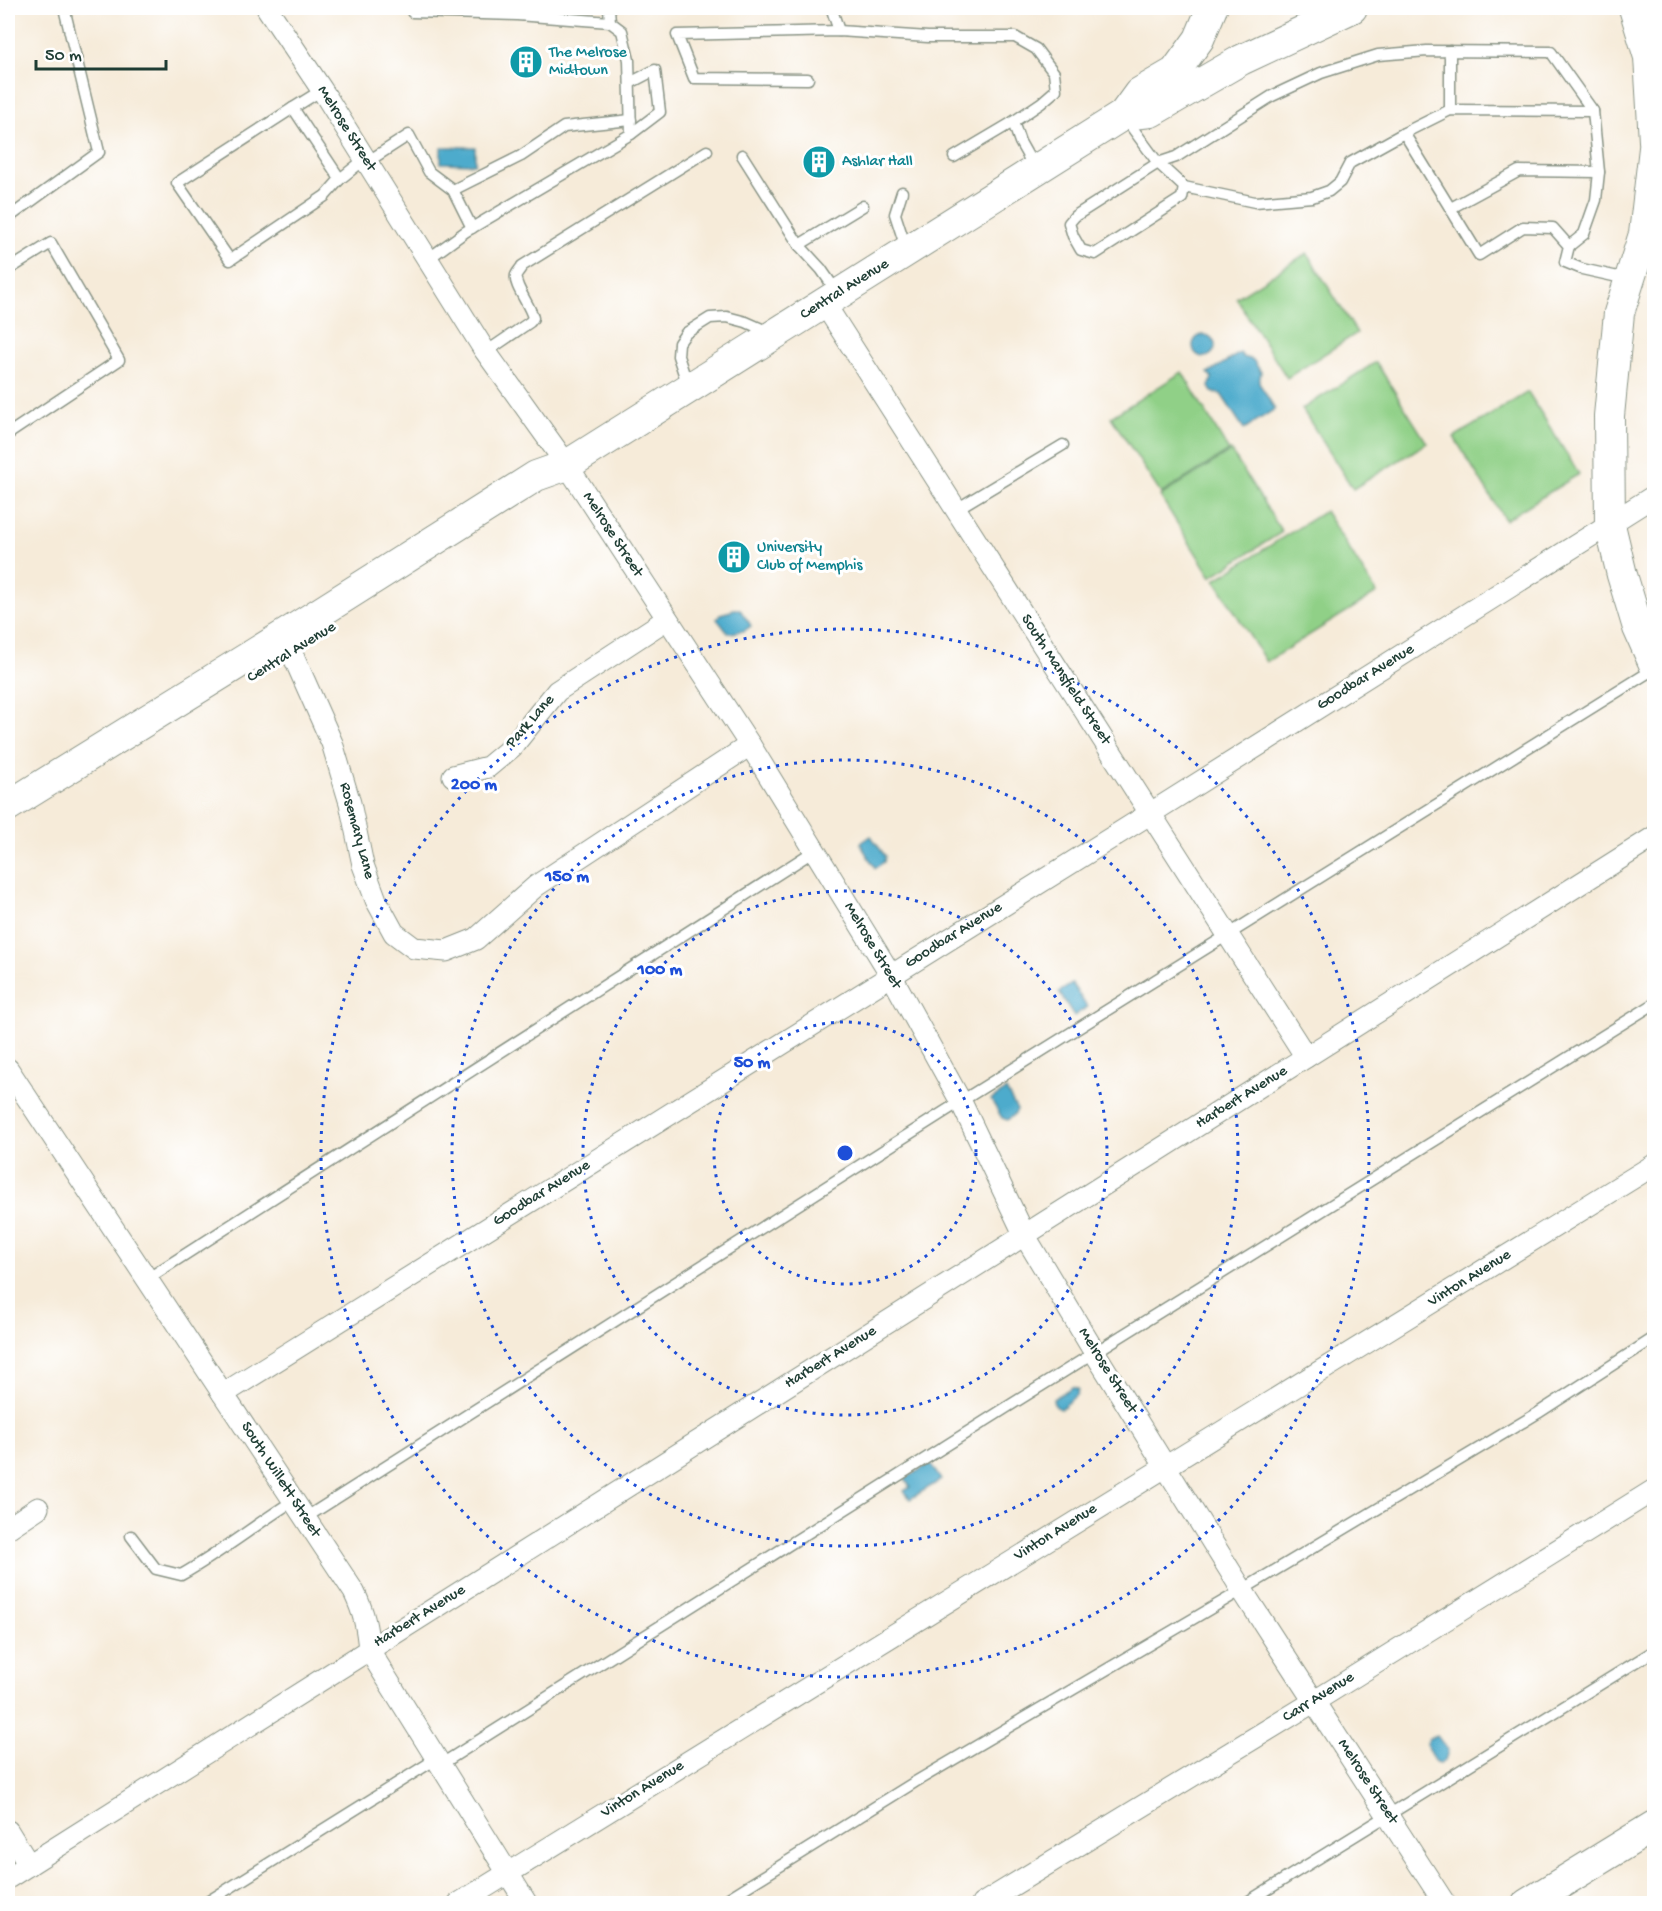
<svg xmlns="http://www.w3.org/2000/svg" width="1662" height="1911" font-family="'Gochi Hand',sans-serif">
<style>
.green{fill:#90d087;stroke:#58865e;stroke-width:1.5}
.water{fill:#4eabcc;stroke:#367480;stroke-width:1.5}
.lines{fill:none;stroke-linecap:round;stroke-linejoin:round}
.service-casing{stroke:#8a9486;stroke-width:13}
.minor-casing{stroke:#8a9486;stroke-width:23}
.secondary-casing{stroke:#8a9486;stroke-width:32}
.service{stroke:#fff;stroke-width:10}
.minor{stroke:#fff;stroke-width:21}
.secondary{stroke:#fff;stroke-width:30}
.ring{fill:none;stroke:#1d4ed8;stroke-width:3;stroke-dasharray:3 6}
.labels{text-anchor:middle;dominant-baseline:central;stroke-width:6;stroke-linejoin:round;paint-order:stroke}
.culture-label{font-size:16px;fill:#0d838f;stroke:#fff;text-anchor:start}
.street-label{font-size:16px;fill:#1f3d34;stroke:#fff}
.centre{fill:#1d4ed8;stroke:#fff;stroke-width:3}
.ring-label{font-size:18px;text-anchor:middle;font-weight:bold;fill:#1d4ed8;stroke:#fff;stroke-width:6;stroke-linejoin:round;paint-order:stroke}
</style>
<rect width="100%" height="100%" fill="#fff"/>
<filter id="ink" filterUnits="userSpaceOnUse"><feTurbulence type="fractalNoise" baseFrequency=".0167" numOctaves="2"/><feDisplacementMap in="SourceGraphic" scale="12" xChannelSelector="R" yChannelSelector="G"/><feConvolveMatrix kernelMatrix="1 2 1 2 8 2 1 2 1" color-interpolation-filters="sRGB"/></filter>
<filter id="wash" filterUnits="userSpaceOnUse"><feTurbulence type="fractalNoise" baseFrequency=".008" numOctaves="4" result="noise"/><feDisplacementMap in="SourceGraphic" scale="24" xChannelSelector="R" yChannelSelector="G"/><feGaussianBlur stdDeviation="1.35" result="paint"/><feColorMatrix in="noise" values="0 0 0 0 0 0 0 0 0 0 0 0 0 0 0 0 0 1.4 0 .05"/><feComposite in="paint" operator="in"/></filter>
<g filter="url(#wash)">
<rect width="100%" height="100%" fill="#f6ebd9"/>
<g class="green">
<path d="M1307,253L1357,333L1287,378L1236,298Z"/>
<path d="M1376,362L1427,443L1353,489L1302,409Z"/>
<path d="M1182,372L1229,451L1161,494L1111,417Z"/>
<path d="M1528,392L1579,474L1505,520L1454,437Z"/>
<path d="M1231,451L1282,532L1211,577L1160,496Z"/>
<path d="M1325,511L1377,593L1266,662L1215,580Z"/>
</g>
<g class="water">
<path d="M441,147H475V164L441,163Z"/>
<circle cx="1204" cy="346" r="11"/>
<path d="M1240,353L1243,357L1253,360L1261,372L1259,383L1275,409L1244,429L1221,394L1212,392L1209,387L1212,378L1208,373Z"/>
<path d="M733,609H740C743,616 748,619 751,626L744,631C738,630 734,634 728,633L717,619L720,614L731,611Z"/>
<path d="M871,836L885,856L884,862L875,868L862,847L861,843Z"/>
<path d="M1072,984L1087,1007L1074,1016L1059,992Z"/>
<path d="M1006,1090L1017,1110L1013,1116L1007,1120L1002,1118L991,1100Z"/>
<path d="M1072,1387L1078,1389L1077,1394L1061,1409C1055,1407 1053,1404 1053,1399Z"/>
<path d="M930,1463L941,1480L910,1499L904,1491L910,1487L905,1479Z"/>
<path d="M1436,1735L1448,1750L1445,1761L1441,1763L1436,1762L1426,1744L1428,1739Z"/>
</g>
</g>
<g filter="url(#ink)">
<g class="lines">
<defs>
<g id="service">
<path d="M609,8L610,22"/>
<path d="M834,8L833,13L839,31"/>
<path d="M412,12L517,15L610,22L622,31L629,60L631,134L465,232L428,259"/>
<path d="M808,79L694,78L677,35L839,31L928,37H1015L1036,49L1054,73L1056,90L1041,103L1013,122L1020,142L1034,167"/>
<path d="M630,83L655,70L660,112L631,134"/>
<path d="M322,90L293,108L340,179L365,159"/>
<path d="M293,108L177,183L230,260L325,196L340,179"/>
<path d="M1450,110V51"/>
<path d="M1125,118L1158,163L1184,187L1182,198L1095,254L1081,250L1073,236L1069,223L1075,216L1158,163L1176,157L1272,96L1321,73L1378,55L1427,51L1551,52L1593,111L1599,172L1519,171L1451,208"/>
<path d="M1404,133L1450,110L1593,111"/>
<path d="M742,155L799,245L821,269L837,292"/>
<path d="M954,157L1013,122"/>
<path d="M367,162L409,135L429,172L453,190L472,228"/>
<path d="M1184,187L1255,202L1312,197L1329,191L1340,182L1350,163L1404,133L1479,255L1523,227L1553,228L1569,246L1565,262L1582,269L1627,279"/>
<path d="M453,190L521,156L564,127L631,120"/>
<path d="M902,192L895,214L906,248"/>
<path d="M8,218L99,152L64,8"/>
<path d="M799,245L863,206"/>
<path d="M1569,246L1584,234L1596,200L1599,172"/>
<path d="M8,270L51,243L119,360L8,434"/>
<path d="M486,352L530,322L533,318C531,306 513,285 516,275C516,274 522,267 522,266L707,151"/>
<path d="M688,386L678,356L679,343L686,333L710,318L727,317L746,322L771,333"/>
<path d="M955,510L1063,445"/>
<path d="M147,1279L814,851"/>
<path d="M305,1518L947,1110L1654,669"/>
<path d="M131,1536L156,1569L181,1575C220,1553 255,1525 293,1501"/>
<path d="M440,1765L1012,1404L1654,1004"/>
<path d="M204,1904L436,1759"/>
<path d="M719,1904L915,1782L1232,1596L1538,1413L1654,1338"/>
<path d="M1244,1904L1654,1651"/>
</g>
<g id="minor">
<path d="M267,8L322,90L483,348L567,465L750,745L891,975L961,1102L1025,1236L1095,1353L1242,1590L1445,1904"/>
<path d="M824,303L1306,1057"/>
<path d="M286,634L292,653L332,743L350,803L363,865L376,900L394,933L414,948L446,951L476,939L536,886L750,745"/>
<path d="M453,776L488,767L512,747L557,691L667,619"/>
<path d="M8,1069L354,1592C364,1613 367,1627 369,1650L527,1904"/>
<path d="M223,1394L1151,813L1654,496"/>
<path d="M8,1528L38,1508"/>
<path d="M8,1831L29,1865"/>
<path d="M8,1878L1654,837"/>
<path d="M458,1904L1654,1165"/>
<path d="M982,1904L1315,1701L1654,1490"/>
</g>
<g id="secondary">
<path d="M1634,8L1649,57L1654,141"/>
<path d="M1123,115L1151,112L1241,60L1352,8"/>
<path d="M1654,148L1644,234L1619,313L1609,416L1610,525L1622,575L1638,628L1654,664"/>
<path d="M8,806L286,634L536,476L567,465L1123,115L1139,93L1175,72L1199,39L1212,8"/>
<path d="M1527,1904L1654,1826"/>
</g>
</defs>
<use href="#service" class="service-casing"/>
<use href="#minor" class="minor-casing"/>
<use href="#secondary" class="secondary-casing"/>
<use href="#service" class="service"/>
<use href="#minor" class="minor"/>
<use href="#secondary" class="secondary"/>
</g>
</g>
<g class="ring">
<circle cx="845" cy="1153" r="131"/>
<circle cx="845" cy="1153" r="262"/>
<circle cx="845" cy="1153" r="393"/>
<circle cx="845" cy="1153" r="524"/>
</g>
<defs>
<symbol id="building-disc" viewBox="-11 -11 22 22"><circle r="9.5" fill="#0f9aa8" stroke="#fff"/><path d="M-4-6H4V6H1V3H-1V6H-4ZM-2.5-4.3h1.7v1.8h-1.7ZM.8-4.3h1.7v1.8H.8ZM-2.5-1h1.7V.8h-1.7ZM.8-1h1.7V.8H.8Z" fill="#fff"/></symbol>
</defs>
<g fill-rule="evenodd">
<use href="#building-disc" x="507" y="43" width="38" height="38"/>
<use href="#building-disc" x="800" y="143" width="38" height="38"/>
<use href="#building-disc" x="715" y="538" width="38" height="38"/>
</g>
<g class="labels">
<g class="culture-label">
<text x="549" y="53">The Melrose<tspan x="549" dy="18">Midtown</tspan></text>
<text x="842" y="162">Ashlar Hall</text>
<text x="757" y="548">University<tspan x="757" dy="18">Club of Memphis</tspan></text>
</g>
<g class="street-label">
<text transform="translate(346 129) rotate(58)">Melrose Street</text>
<text transform="translate(845 290) rotate(-32)">Central Avenue</text>
<text transform="translate(612 535) rotate(57)">Melrose Street</text>
<text transform="translate(292 653) rotate(-32)">Central Avenue</text>
<text transform="translate(1366 678) rotate(-32)">Goodbar Avenue</text>
<text transform="translate(1065 680) rotate(57)">South Mansfield Street</text>
<text transform="translate(531 722) rotate(-49)">Park Lane</text>
<text transform="translate(356 831) rotate(75)">Rosemary Lane</text>
<text transform="translate(954 936) rotate(-32)">Goodbar Avenue</text>
<text transform="translate(872 946) rotate(59)">Melrose Street</text>
<text transform="translate(1242 1098) rotate(-32)">Harbert Avenue</text>
<text transform="translate(542 1194) rotate(-32)">Goodbar Avenue</text>
<text transform="translate(1470 1279) rotate(-32)">Vinton Avenue</text>
<text transform="translate(831 1358) rotate(-32)">Harbert Avenue</text>
<text transform="translate(1107 1371) rotate(58)">Melrose Street</text>
<text transform="translate(280 1480) rotate(57)">South Willett Street</text>
<text transform="translate(1056 1533) rotate(-32)">Vinton Avenue</text>
<text transform="translate(420 1617) rotate(-32)">Harbert Avenue</text>
<text transform="translate(1319 1698) rotate(-32)">Carr Avenue</text>
<text transform="translate(1367 1782) rotate(57)">Melrose Street</text>
<text transform="translate(643 1790) rotate(-32)">Vinton Avenue</text>
</g>
</g>
<circle cx="845" cy="1153" r="9" class="centre"/>
<g class="ring-label">
<text x="474" y="789">200 m</text>
<text x="567" y="881">150 m</text>
<text x="660" y="974">100 m</text>
<text x="752" y="1067">50 m</text>
</g>
<rect width="1662" height="1911" fill="none" stroke="#fff" stroke-width="30"/>
<path d="M36 60v9h130v-9" fill="none" stroke="#1f3d34" stroke-width="3"/>
<text x="45" y="60" font-size="18" fill="#1f3d34" stroke="#ffffff" stroke-width="4.5" paint-order="stroke">50 m</text>
</svg>
